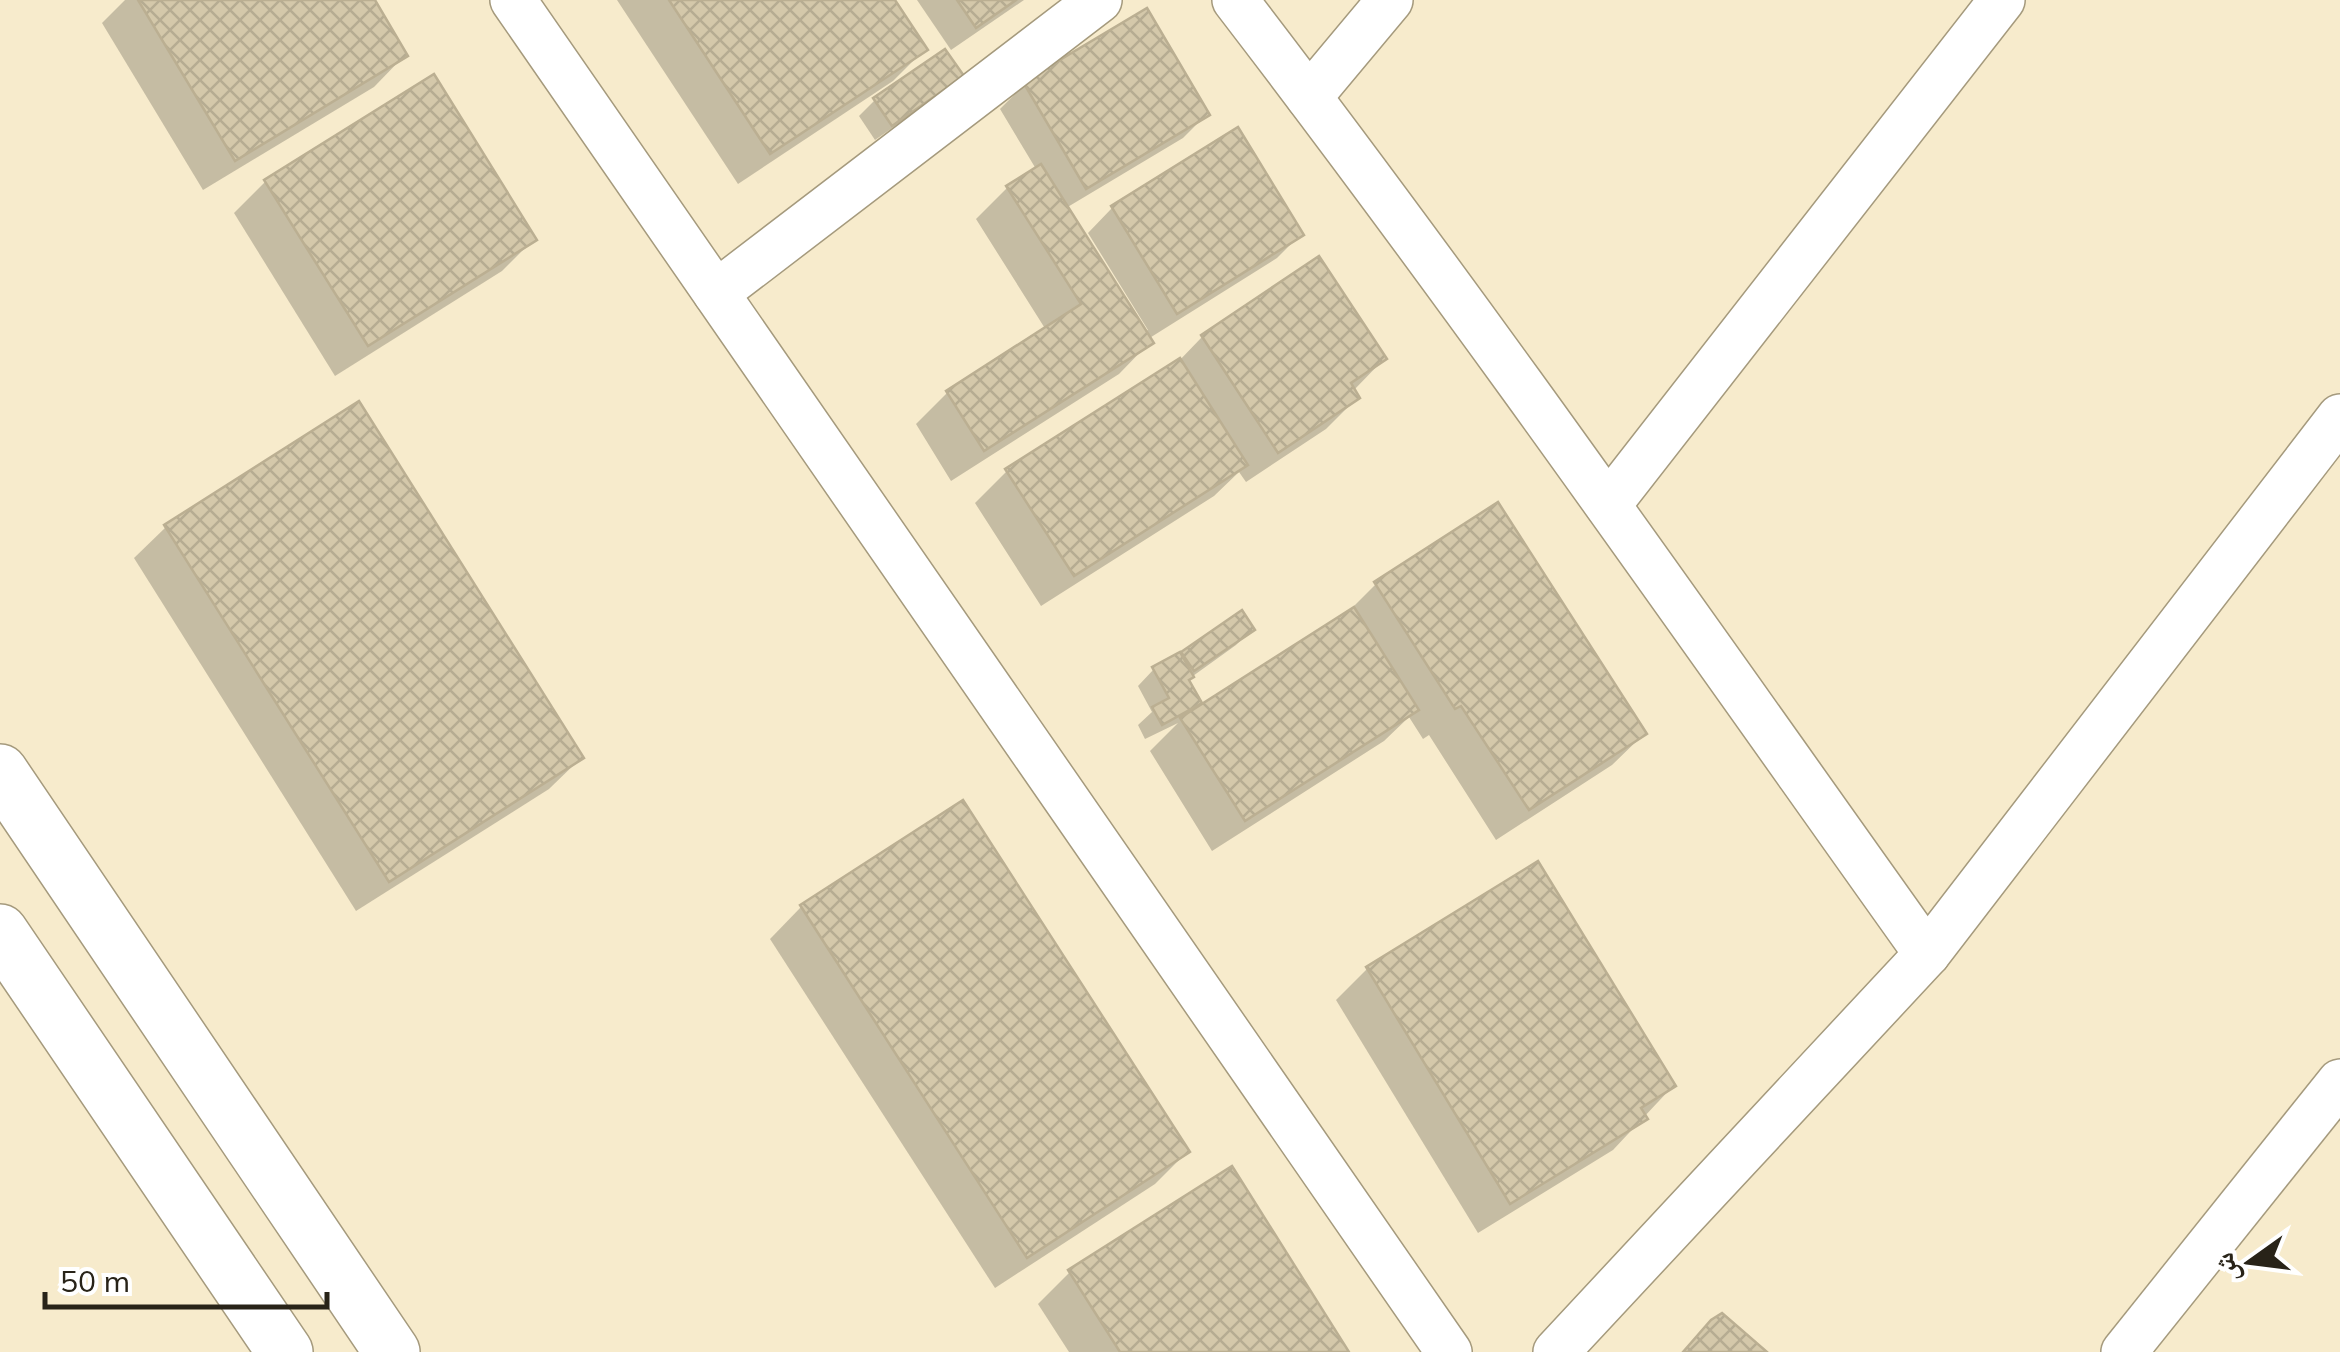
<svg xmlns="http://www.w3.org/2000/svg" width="2340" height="1352" font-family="Mulish,'Noto Naskh Arabic',sans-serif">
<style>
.shadow{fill:#0003}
.building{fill:url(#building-cross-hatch);stroke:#bbaf92;stroke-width:2.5}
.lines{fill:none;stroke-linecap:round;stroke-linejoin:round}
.minor-casing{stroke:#a59a7d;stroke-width:48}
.tertiary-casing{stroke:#a59a7d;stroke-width:58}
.minor{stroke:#fff;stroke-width:45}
.tertiary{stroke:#fff;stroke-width:55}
</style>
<defs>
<pattern id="building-cross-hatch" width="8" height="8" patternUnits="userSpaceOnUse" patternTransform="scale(2.5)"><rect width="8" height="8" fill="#d4c8aa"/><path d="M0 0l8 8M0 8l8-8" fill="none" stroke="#b6ac92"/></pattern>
</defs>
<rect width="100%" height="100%" fill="#f7ebcc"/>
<g class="shadow">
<path d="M125,0H372L405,55L374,87L203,190L102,23Z"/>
<path d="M617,0H892L924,50L893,81L738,184Z"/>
<path d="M917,0H1024L951,50Z"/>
<path d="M960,76L944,92L875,140L859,116L875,100Z"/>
<path d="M1025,84L1207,114L1183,138L1066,208L1144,332L1148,330L1088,233L1112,208L1237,131L1301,234L1277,258L1148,339L1150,342L1119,374L951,481L916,424L947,393L1046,330L976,219L1007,188L1036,169L1000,109Z"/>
<path d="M265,182L534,239L502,271L335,376L234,213Z"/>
<path d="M1319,260L1384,359L1353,391L1357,398L1326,429L1246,482L1239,472L1214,496L1041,606L975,503L1007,471L1176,364L1202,337Z"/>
<path d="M166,527L581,758L549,789L356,911L134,558Z"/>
<path d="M1376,584L1644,734L1612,765L1496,840L1429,735L1423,739L1409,717L1384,741L1212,851L1150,751L1178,723L1145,739L1138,725L1152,712L1138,686L1154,669L1183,654L1252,629L1236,645L1186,681L1199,703L1189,712L1191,714L1343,617Z"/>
<path d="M962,803L1187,1152L1155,1184L995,1288L770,939L801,907Z"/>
<path d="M1367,969L1673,1086L1613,1150L1478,1233L1336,1000Z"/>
<path d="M1070,1272L1346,1352H1069L1038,1304Z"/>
</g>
<g class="building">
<path d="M138,0H375L408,56L235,161Z"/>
<path d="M669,0H895L928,50L770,154Z"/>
<path d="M957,0H1016L976,28Z"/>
<path d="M1147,8L1210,115L1086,189L1023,82Z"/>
<path d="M945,49L964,76L892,126L873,98Z"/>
<path d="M434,74L537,240L368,346L264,180Z"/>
<path d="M1238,127L1304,235L1177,314L1111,206Z"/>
<path d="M1041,164L1154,343L984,451L946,391L1081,304L1006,186Z"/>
<path d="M1319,256L1387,359L1351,383L1360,398L1278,453L1201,335Z"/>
<path d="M1180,358L1248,465L1074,576L1005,469Z"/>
<path d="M359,401L584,758L389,882L164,525Z"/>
<path d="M1498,502L1647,734L1529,810L1461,706L1455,709L1374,582Z"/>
<path d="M1354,607L1419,710L1245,821L1180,718Z"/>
<path d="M1242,610L1255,630L1194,671L1181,652Z"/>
<path d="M1180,652L1194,677L1189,680L1202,703L1162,725L1152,707L1169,698L1152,667Z"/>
<path d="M963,800L1190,1152L1027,1258L800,905Z"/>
<path d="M1538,861L1676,1086L1641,1108L1648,1119L1510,1204L1366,967Z"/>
<path d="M1232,1166L1349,1352H1120L1068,1270Z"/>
<path d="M1722,1313L1767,1352H1683L1711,1320Z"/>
</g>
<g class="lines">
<defs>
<g id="minor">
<path d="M513,0L1449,1352"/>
<path d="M1235,0C1474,311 1699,634 1927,954"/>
<path d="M1309,97L1390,0"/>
<path d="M716,293L1099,0"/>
<path d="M1608,505L2002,0"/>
<path d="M1556,1352L1927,954L2340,417"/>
<path d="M2124,1352L2340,1082"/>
</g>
<g id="tertiary">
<path d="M0,772L392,1352"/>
<path d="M0,932L285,1352"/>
</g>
</defs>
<use href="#minor" class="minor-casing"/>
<use href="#tertiary" class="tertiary-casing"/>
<use href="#minor" class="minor"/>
<use href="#tertiary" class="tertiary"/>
</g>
<g transform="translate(2250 1262) rotate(256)" stroke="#ffffff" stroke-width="8" paint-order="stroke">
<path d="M0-8L18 38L0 25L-18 38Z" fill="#282318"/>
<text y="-15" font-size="28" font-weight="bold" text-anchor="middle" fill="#282318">ش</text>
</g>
<path d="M45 1292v15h282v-15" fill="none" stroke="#282318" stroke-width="5"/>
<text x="60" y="1292" font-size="30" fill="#282318" stroke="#ffffff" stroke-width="8" paint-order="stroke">50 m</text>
</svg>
